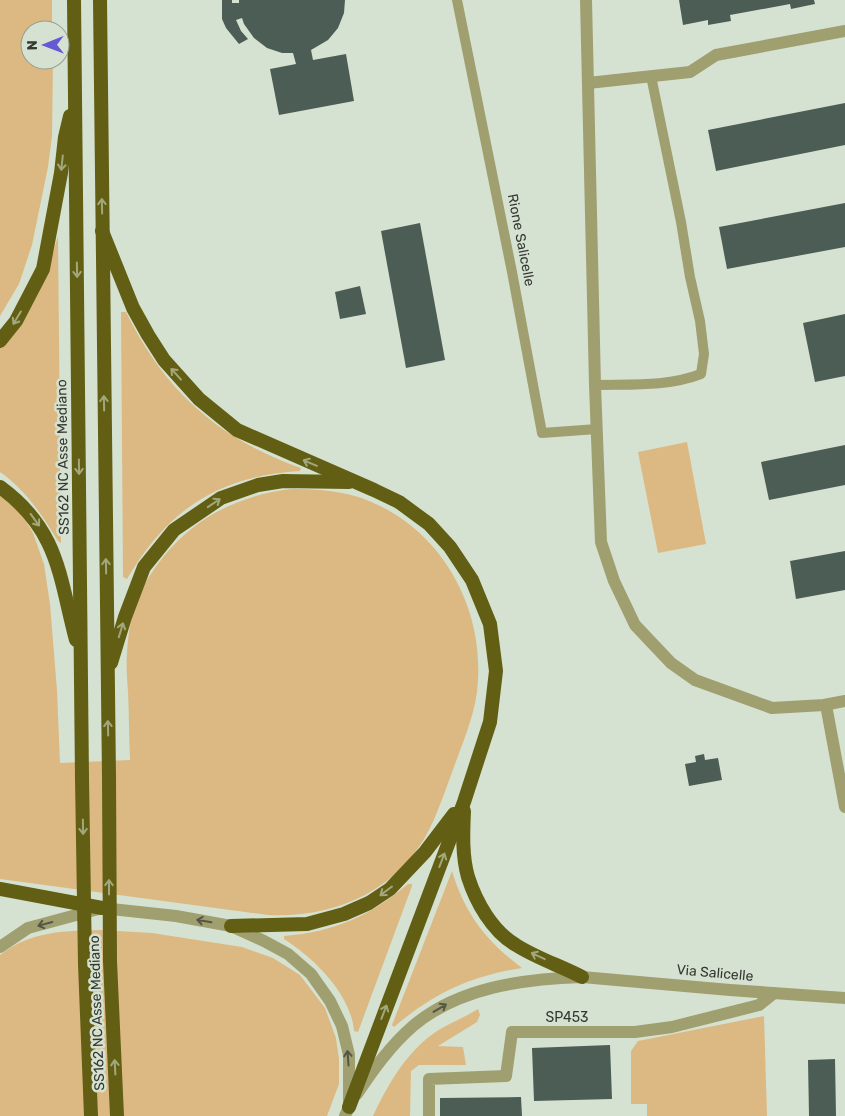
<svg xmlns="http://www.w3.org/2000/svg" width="845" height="1116" font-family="Rubik,sans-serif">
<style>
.green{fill:#dcb982}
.building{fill:#4b5d55}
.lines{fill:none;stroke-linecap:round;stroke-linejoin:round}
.service{stroke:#a09f70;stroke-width:10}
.minor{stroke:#a09f70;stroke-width:12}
.tertiary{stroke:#a09f70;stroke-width:12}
.trunk{stroke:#625f14;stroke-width:14}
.trunk-bridge{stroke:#625f14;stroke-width:14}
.oneway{stroke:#a2a77c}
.oneway2{stroke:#545745}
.labels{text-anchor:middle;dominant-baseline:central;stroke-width:5;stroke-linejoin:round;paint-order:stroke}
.street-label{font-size:14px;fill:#343832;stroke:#d6e2d1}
</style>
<rect width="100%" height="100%" fill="#d6e2d1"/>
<g class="green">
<path d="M0,0H52V30H30V60H53L52,136L48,167L32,245L19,284L0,316Z"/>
<path d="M58,236L61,543L58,541C42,515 26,490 0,472V348L11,335L47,272Z"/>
<path d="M121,312H126C165,391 217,438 301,468L300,471C219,476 168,509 127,579L123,577Z"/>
<path d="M687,442L706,544L658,553L638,452Z"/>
<path d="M291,489C313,489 334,490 355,496C434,520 483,599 478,680C477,710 464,739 454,767C446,788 439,810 429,830C397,892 334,918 268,915L0,879V495L22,514L33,533L44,564L50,604L57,690L60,763L130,760C129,737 129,714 128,691C127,679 126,666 127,653C128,637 130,617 137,601C143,584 153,570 164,556C197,516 240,495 291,489Z"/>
<path d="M452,871C465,914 486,941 522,968C471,976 434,993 394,1027L392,1025Z"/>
<path d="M408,884H412V886L358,1032L354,1031C351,994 314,958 284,939V936C334,932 370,916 408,884Z"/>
<path d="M100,930L152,933L242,947L273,958L300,975L325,1008L336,1038L339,1059V1084L327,1116H0V955C32,931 62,931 100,930Z"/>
<path d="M478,1009L480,1015L477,1022L438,1046L463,1047L466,1065H419L411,1071L410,1116H373C388,1084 407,1051 437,1031C450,1023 465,1017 478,1009Z"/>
<path d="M764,1016L767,1116H647V1104H631V1051L638,1041Z"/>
</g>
<g class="building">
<path d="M222,0H232V3H239V0H345L344,13L338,28L328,40L311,50L313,60L346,54L354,101L279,115L270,69L296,64L293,53H282L267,48L254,38L244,24L242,18L236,20L241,31L248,39L239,44L226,28L222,19Z"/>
<path d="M679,0H814L815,4L791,9L790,4L730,15L731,21L708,25V20L683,25Z"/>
<path d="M845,103V145L716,171L708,130Z"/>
<path d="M845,203V247L727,269L719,227Z"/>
<path d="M420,223L445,360L406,368L381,231Z"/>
<path d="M360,286L366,314L340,319L335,292Z"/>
<path d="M845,314V376L815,382L803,323Z"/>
<path d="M845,445V485L769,500L761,462Z"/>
<path d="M845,551V590L796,599L790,561Z"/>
<path d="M704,754L705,760L718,758L722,780L689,786L685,764L696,762L695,756Z"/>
<path d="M610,1045L612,1099L534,1101L532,1048Z"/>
<path d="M835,1059L836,1116H809L808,1060Z"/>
<path d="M521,1097L522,1116H440V1098Z"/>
</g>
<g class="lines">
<g class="service">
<path d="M457,0L512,272L542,433L597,429"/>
<path d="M595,385C630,384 667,387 701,374L704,354L700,321L690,277L681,222L651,76"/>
</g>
<g class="minor">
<path d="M586,0L595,385L601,542L614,581L635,625L671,663L695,680L772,708L824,705L845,701"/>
<path d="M588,83L690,72L716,55L845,31"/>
<path d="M826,705L845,807"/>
<path d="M582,977L730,990L845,998"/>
<path d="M429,1116V1079L506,1076L512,1032H635L672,1027L759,1005L774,993"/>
</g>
<g class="tertiary">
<path d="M0,947L28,928L102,908L176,916L231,926L264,941L288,954L311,974L330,1001L342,1026L349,1055V1107L345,1116"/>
<path d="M357,1094C373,1070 390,1046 413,1026C459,987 524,979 582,977"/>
</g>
<g class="trunk">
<path d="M74,0L82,778"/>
<path d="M100,0L109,777"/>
<path d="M102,231L133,308L148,335L164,360L199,399L237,430L374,490L399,502L429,524L450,547L472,580L490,624L496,671L490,722L464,802L349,1107"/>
<path d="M0,341L16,321L43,269L61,173L65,137L70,116"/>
<path d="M0,487C59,530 59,576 76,640"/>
<path d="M111,663L125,617L144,567L174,530L221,498L258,485L283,481L349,482"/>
<path d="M464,811C463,833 462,856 468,877C476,902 492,931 516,945C536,958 561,966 582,977"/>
<path d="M0,889L102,908"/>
<path d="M231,926L307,924L344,914L369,903L390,889L425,852L454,814"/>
</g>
<g class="trunk-bridge">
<path d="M109,777L110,961L117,1116"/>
<path d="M82,778L85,964L91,1116"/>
</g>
</g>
<defs><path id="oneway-shaft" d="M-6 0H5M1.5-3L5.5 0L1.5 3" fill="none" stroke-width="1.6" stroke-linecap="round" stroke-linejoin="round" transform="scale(1.25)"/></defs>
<g class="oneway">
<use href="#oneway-shaft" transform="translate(62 163) rotate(96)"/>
<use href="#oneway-shaft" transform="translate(102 206) rotate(-91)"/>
<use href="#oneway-shaft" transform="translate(77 270) rotate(89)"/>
<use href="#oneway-shaft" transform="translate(17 318) rotate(121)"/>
<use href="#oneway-shaft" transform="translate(176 374) rotate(-132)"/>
<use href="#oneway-shaft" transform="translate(104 403) rotate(-91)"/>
<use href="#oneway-shaft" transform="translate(310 463) rotate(-157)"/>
<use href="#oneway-shaft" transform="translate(79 467) rotate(89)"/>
<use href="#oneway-shaft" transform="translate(214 503) rotate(-34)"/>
<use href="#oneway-shaft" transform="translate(35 520) rotate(54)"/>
<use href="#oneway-shaft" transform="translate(106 566) rotate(-91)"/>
<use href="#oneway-shaft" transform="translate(121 630) rotate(-73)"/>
<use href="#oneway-shaft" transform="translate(108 728) rotate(-91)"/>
<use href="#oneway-shaft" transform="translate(83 827) rotate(89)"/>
<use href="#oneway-shaft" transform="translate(442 860) rotate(-69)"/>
<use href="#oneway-shaft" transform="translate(109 887) rotate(-90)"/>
<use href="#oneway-shaft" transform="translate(386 891) rotate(143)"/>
<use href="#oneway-shaft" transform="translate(538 956) rotate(-155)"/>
<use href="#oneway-shaft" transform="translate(384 1012) rotate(-69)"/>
<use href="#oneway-shaft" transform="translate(115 1067) rotate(-93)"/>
</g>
<g class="oneway2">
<use href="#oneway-shaft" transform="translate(204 921) rotate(-170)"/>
<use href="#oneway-shaft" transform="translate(45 924) rotate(165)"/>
<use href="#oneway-shaft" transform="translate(440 1008) rotate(-31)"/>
<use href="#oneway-shaft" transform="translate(348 1058) rotate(-94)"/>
</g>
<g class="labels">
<g class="street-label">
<text transform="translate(521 240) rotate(79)">Rione Salicelle</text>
<text transform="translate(63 457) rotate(-91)">SS162 NC Asse Mediano</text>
<text transform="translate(715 973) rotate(5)">Via Salicelle</text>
<text transform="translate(97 1013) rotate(-92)">SS162 NC Asse Mediano</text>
<text x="567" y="1017">SP453</text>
</g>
</g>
<g transform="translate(45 45) rotate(269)"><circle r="24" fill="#d6e2d1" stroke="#959e91"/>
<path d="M0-4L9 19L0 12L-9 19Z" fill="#655ad4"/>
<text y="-8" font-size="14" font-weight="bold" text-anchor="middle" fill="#343832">N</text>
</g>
</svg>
